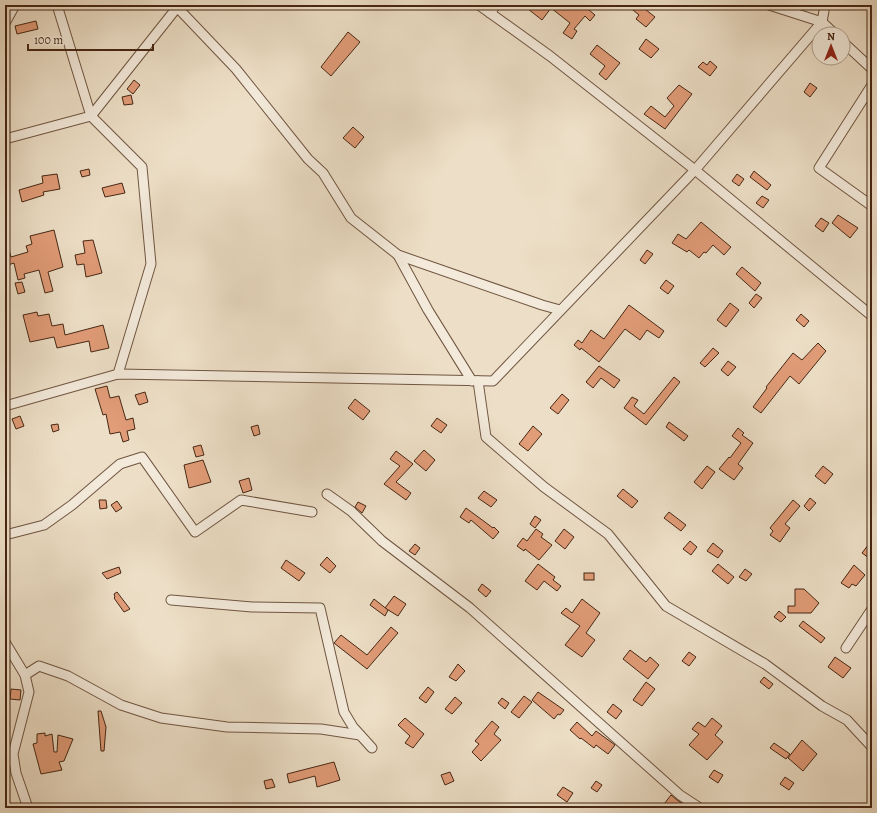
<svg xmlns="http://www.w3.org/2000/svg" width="877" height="813" font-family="Alegreya,serif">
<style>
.building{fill:#e19c78;stroke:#462713}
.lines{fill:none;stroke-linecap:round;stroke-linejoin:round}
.street-casing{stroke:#705540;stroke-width:11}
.street{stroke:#f3eadb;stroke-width:9}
</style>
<rect width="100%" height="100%" fill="#eddfc7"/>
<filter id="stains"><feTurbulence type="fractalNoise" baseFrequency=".005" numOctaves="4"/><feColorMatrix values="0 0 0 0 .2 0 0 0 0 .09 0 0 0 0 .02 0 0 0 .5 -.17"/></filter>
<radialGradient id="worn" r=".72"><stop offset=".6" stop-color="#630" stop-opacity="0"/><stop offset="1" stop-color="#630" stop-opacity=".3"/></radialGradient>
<g class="building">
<path d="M523,5H583L595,15L590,21L585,16L574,29L577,31L572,39L563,33L570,23L551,8L542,20Z"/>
<path d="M627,5H640L655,17L646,27L636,19L639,15Z"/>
<path d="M36,21L38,29L17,34L15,26Z"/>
<path d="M348,32L360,42L331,76L321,67Z"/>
<path d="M646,39L659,49L651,58L639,49Z"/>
<path d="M597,45L620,63L606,80L599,74L605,66L590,54Z"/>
<path d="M710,61L717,67L710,76L698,67L703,62L707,65Z"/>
<path d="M134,80L140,85L133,94L127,89Z"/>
<path d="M810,83L817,88L810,97L804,92Z"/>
<path d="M679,85L692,94L665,129L644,114L651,106L665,117L674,106L667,98Z"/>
<path d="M131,95L133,104L124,105L122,97Z"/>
<path d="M353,127L364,137L355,148L343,138Z"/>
<path d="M89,169L90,175L82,177L80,171Z"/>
<path d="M754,171L771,185L767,190L750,177Z"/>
<path d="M57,174L60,189L43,192L44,195L22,202L19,190L43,183L42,176Z"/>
<path d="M737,174L744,179L739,186L732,181Z"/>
<path d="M122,183L125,193L105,197L102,188Z"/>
<path d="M762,196L769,200L763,208L756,203Z"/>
<path d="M838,215L858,228L850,238L832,223Z"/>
<path d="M821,218L829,223L823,232L815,226Z"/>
<path d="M701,222L731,247L724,255L713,245L706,253L704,252L699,258L689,250L687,252L672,243L678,234L686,239Z"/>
<path d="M54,230L63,267L48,272L53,291L45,293L39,270L24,274L25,278L18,280L14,263L5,266V242H7L11,257L28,252L26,246L32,244L30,236Z"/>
<path d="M93,240L102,273L86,277L84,264L77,265L75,255L85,253L83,241Z"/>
<path d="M647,250L653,254L645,264L640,260Z"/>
<path d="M742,267L761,283L755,291L736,274Z"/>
<path d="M666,280L674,286L668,294L660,288Z"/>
<path d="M22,282L25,292L18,294L15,283Z"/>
<path d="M756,294L762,298L754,308L749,303Z"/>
<path d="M730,303L739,310L726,327L717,320Z"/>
<path d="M629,305L664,331L659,338L647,330L640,340L625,329L599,362L581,348L580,350L574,345L578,340L582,343L591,330L604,339Z"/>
<path d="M37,312L38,316L49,314L52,326L63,324L65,335L103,325L109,348L91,352L89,341L57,348L54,337L30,342L23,315Z"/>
<path d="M801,314L809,321L804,327L796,320Z"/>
<path d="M818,343L826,351L799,384L790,376L761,413L753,407L767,388L766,387L793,353L802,360Z"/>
<path d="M713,348L719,353L705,367L700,363Z"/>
<path d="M728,361L736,367L728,376L721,370Z"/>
<path d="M599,366L620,380L614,388L601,378L593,388L586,382Z"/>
<path d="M674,377L680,382L646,425L624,408L632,397L638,400L634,406L644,414Z"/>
<path d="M107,386L110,398L119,396L126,420L133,418L135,429L127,431L129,440L123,442L120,432L110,434L106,414L103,415L95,389Z"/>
<path d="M145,392L148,402L139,405L135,395Z"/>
<path d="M562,394L569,400L558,414L550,408Z"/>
<path d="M355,399L370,411L363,420L348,408Z"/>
<path d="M20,416L24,426L16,429L12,419Z"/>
<path d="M437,418L447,425L441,433L431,426Z"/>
<path d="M669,422L688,436L684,441L666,427Z"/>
<path d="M58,424L59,430L53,432L51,425Z"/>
<path d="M258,425L260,434L254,436L251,427Z"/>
<path d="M533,426L542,434L528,451L519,444Z"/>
<path d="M738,428L744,433L742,435L753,443L738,464L743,468L734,480L719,469L729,457L730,458L741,443L732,436Z"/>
<path d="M201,445L204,455L196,457L193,447Z"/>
<path d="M424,450L435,460L426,471L414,461Z"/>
<path d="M396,451L413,464L396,482L411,493L406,500L384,484L400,466L390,459Z"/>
<path d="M203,460L211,482L189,488L184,465Z"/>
<path d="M707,466L715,472L702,489L694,482Z"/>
<path d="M823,466L833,474L825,484L815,476Z"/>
<path d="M249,478L252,490L243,493L239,481Z"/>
<path d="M623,489L638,501L632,508L617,496Z"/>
<path d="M484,491L497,500L491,507L478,498Z"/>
<path d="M810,498L816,503L809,511L804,506Z"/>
<path d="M99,500H106L107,508L100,509Z"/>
<path d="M793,500L800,506L785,524L790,528L780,542L770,535L773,531L770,528Z"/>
<path d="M117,501L122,508L116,512L111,505Z"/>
<path d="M358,502L366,506L362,513L355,507Z"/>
<path d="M466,508L493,528L494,527L499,532L493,539L471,520L469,523L460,517Z"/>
<path d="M669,512L686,525L681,531L664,518Z"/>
<path d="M535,516L541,520L535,528L530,524Z"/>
<path d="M536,529L543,534L541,537L552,545L539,560L525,549L524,551L517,546L523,538L527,541Z"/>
<path d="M564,529L574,537L565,549L555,541Z"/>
<path d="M872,540V554L869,558L862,553Z"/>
<path d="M690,541L697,547L691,555L683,549Z"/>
<path d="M713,543L723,551L718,558L707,551Z"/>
<path d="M415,544L420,548L415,555L409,551Z"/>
<path d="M327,557L336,566L330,573L320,565Z"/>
<path d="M286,560L305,573L299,581L281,568Z"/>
<path d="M538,564L555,577L553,580L561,586L557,591L544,581L537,590L525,581Z"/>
<path d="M718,564L734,577L728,584L712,571Z"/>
<path d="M854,565L865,575L856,586L852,584L849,588L841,583Z"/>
<path d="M119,567L121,573L107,579L102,573Z"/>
<path d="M745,569L752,574L746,581L739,577Z"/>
<rect x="584" y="573" width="10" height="7"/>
<path d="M482,584L491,591L486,597L478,590Z"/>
<path d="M795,589H804L819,603L811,613H788V606H795Z"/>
<path d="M117,592L130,609L124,612L114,598L115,597L114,594Z"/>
<path d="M394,596L406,604L398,616L385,608Z"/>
<path d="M374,599L388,610L385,616L370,605Z"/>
<path d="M582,599L600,613L586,633L595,640L582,657L565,645L580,626L561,613L566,608L572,613Z"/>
<path d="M779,611L786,617L781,622L774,617Z"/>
<path d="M803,621L825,638L821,643L799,626Z"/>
<path d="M391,627L398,633L367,669L334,643L341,635L367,655Z"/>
<path d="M630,650L646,662L650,657L659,665L648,679L623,659Z"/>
<path d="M689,652L696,657L689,666L682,661Z"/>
<path d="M835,657L851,668L843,678L828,667Z"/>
<path d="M458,664L465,671L456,681L449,677Z"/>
<path d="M764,677L773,684L769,689L760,682Z"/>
<path d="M646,682L655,689L642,706L633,700Z"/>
<path d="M428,687L434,692L426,703L419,698Z"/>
<path d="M11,689L21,690L20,700L10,699Z"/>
<path d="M538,692L564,710L560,715L558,714L554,719L532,700Z"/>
<path d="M524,696L532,702L519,718L511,712Z"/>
<path d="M455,697L462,703L452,714L445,709Z"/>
<path d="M502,698L509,703L505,709L498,703Z"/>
<path d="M613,704L622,711L616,719L607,712Z"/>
<path d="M98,711H101L106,727L104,751H101Z"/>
<path d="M405,718L424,734L413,748L405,743L410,736L398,725Z"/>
<path d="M712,718L722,726L715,735L723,742L707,760L689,745L699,734L692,729L698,722L705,727Z"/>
<path d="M492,721L499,727L494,734L501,740L481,761L472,752L479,744L475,741Z"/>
<path d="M577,722L592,736L596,731L615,745L608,754L596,745L594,748L581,738L580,739L570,730Z"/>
<path d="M45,733V736L52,734L54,752H57L58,735L73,739L64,761L59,762L62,770L41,774L33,744L37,743V734Z"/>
<path d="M802,740L817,754L803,771L788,758Z"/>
<path d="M774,743L790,754L786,759L770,748Z"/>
<path d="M334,762L340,780L317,787L315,776L289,783L287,774Z"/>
<path d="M714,770L723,775L718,783L709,777Z"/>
<path d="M450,772L454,781L445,785L441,775Z"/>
<path d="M785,777L794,783L789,790L780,784Z"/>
<path d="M272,779L275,787L266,789L264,781Z"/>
<path d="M596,781L602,785L597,792L591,788Z"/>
<path d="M563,787L573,793L567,802L557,795Z"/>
<path d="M671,795L677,800L689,808H661Z"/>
</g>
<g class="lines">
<defs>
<g id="street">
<path d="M57,5L91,116L142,167L151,264L118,374"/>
<path d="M175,5L236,69L308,159L323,173L351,218L398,255L542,305L560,310"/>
<path d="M479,5L550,56L695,170L872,316"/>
<path d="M769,5L822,22L835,34"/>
<path d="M490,13L496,5"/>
<path d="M5,23L15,5"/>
<path d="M843,42L872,69"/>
<path d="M872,85L819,168L872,206"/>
<path d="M5,139L91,116L179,5"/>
<path d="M398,255L428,310L472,381"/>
<path d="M478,381L486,437L544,487L608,534L666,606L765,664L822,706L847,720L872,747"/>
<path d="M5,406L118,374L493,381L695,170L822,22L825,5"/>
<path d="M327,494L351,511L382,541L470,608L680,795L700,808"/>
<path d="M5,535L44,525L72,505L120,464L142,457L195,532L241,500L312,512"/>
<path d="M171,600L252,607L320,608L344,712L353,727L372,748"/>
<path d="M5,642L25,675L29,692L13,754L16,773L28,808"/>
<path d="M846,648L872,609"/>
<path d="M25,675L39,666L68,676L121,705L161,718L227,727L321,729L360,735"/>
</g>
</defs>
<use href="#street" class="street-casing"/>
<use href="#street" class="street"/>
</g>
<rect width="877" height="813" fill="none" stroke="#eddfc7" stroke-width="20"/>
<rect x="6" y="6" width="865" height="801" fill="none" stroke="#462713" stroke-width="2"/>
<rect x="10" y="10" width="857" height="793" fill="none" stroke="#462713"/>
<g transform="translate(831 46)"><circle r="19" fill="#f3eadb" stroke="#ae9c8b"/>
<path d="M0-3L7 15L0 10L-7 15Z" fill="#8f2418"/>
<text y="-6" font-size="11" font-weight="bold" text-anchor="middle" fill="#462713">N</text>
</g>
<path d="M28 44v6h125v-6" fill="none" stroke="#462713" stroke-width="2"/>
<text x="34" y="44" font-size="12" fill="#462713" stroke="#f3eadb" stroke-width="3" paint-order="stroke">100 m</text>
<rect width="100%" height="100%" filter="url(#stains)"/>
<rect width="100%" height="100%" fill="url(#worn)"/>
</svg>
